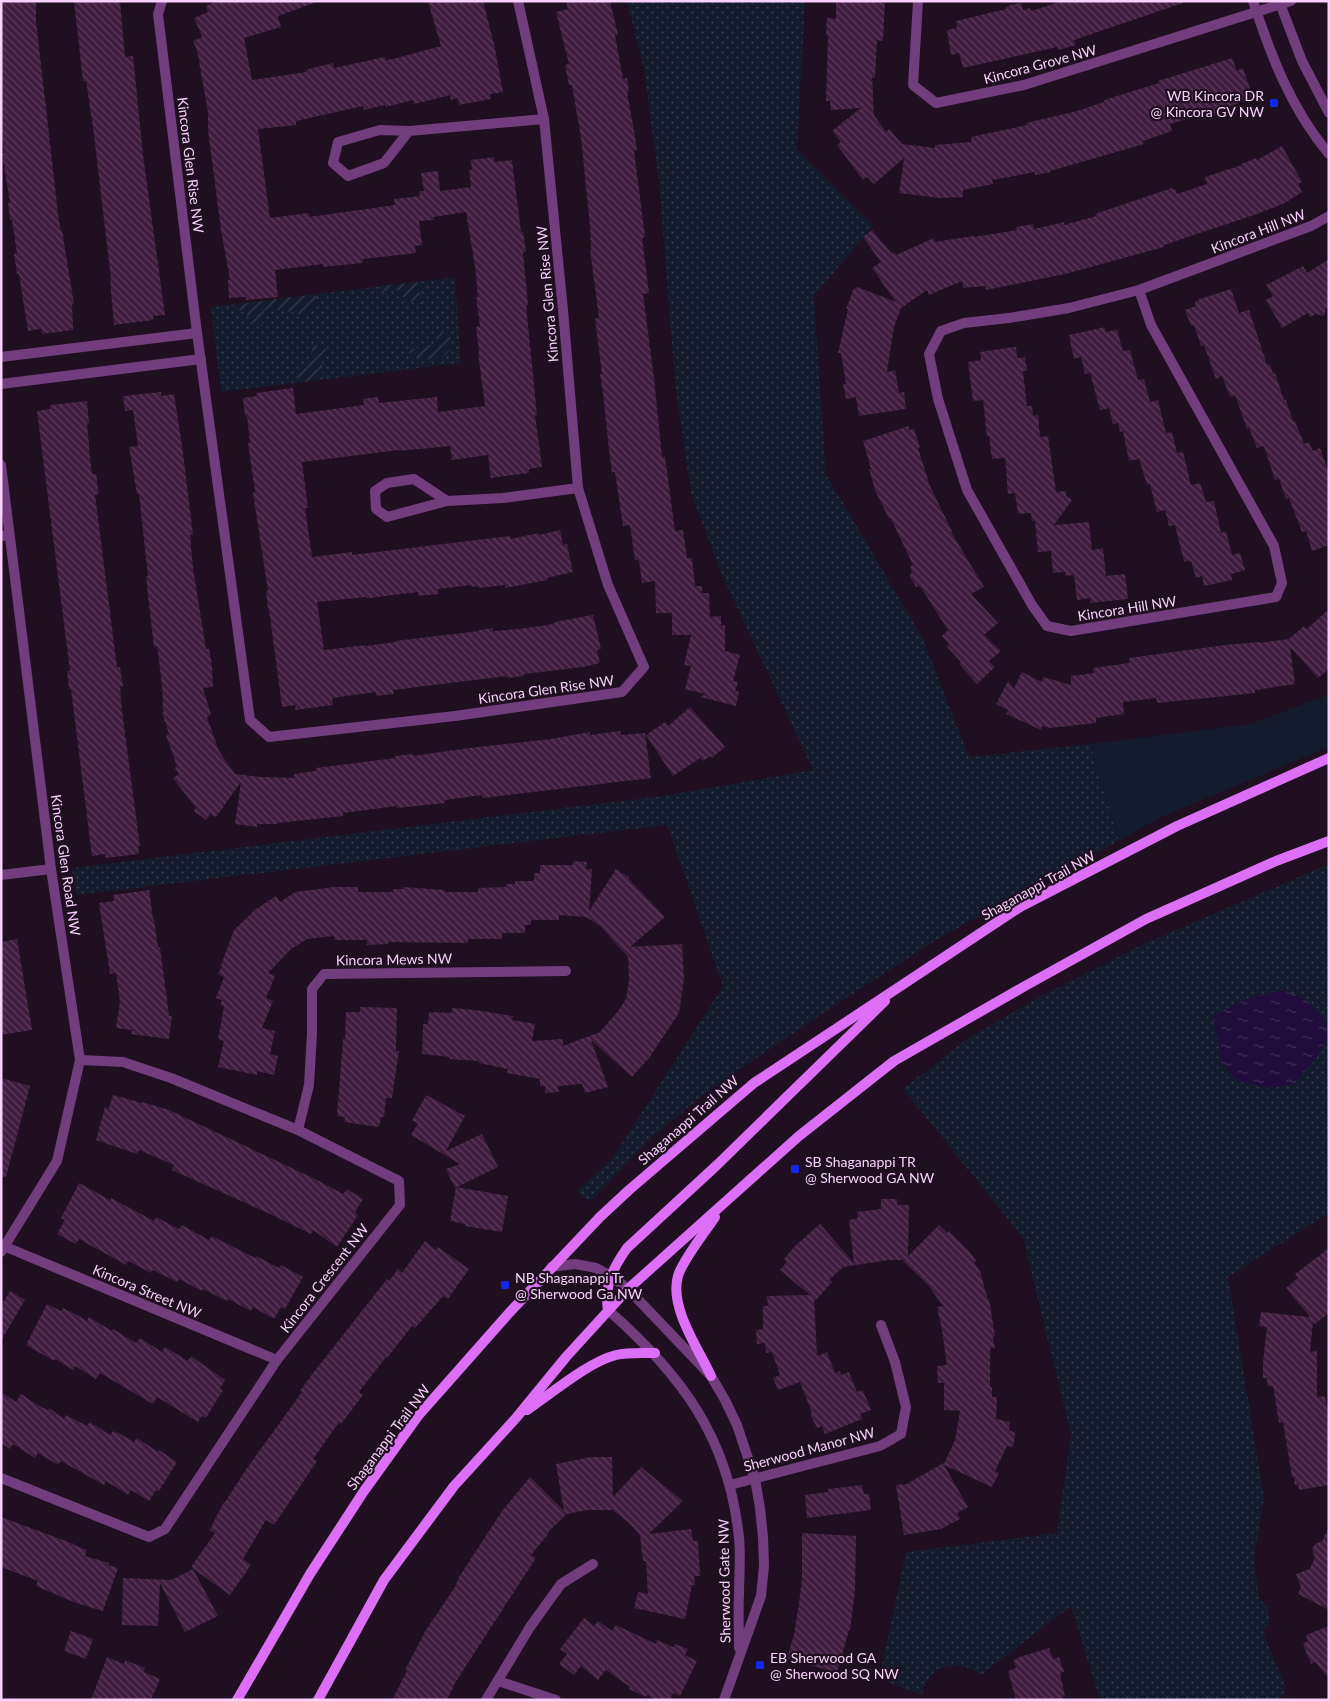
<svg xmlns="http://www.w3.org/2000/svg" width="1330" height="1701" font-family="Lato,sans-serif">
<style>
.grass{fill:#141b2c}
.park{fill:url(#park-dots)}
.garden{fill:url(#garden-furrows)}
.water{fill:url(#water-ripples)}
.building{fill:url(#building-back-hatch)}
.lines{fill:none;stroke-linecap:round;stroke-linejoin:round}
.minor{stroke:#713d7c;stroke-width:10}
.tertiary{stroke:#713d7c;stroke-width:10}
.secondary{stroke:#dc6ff5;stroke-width:10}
.poi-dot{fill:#1128e8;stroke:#1f0f20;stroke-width:2}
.labels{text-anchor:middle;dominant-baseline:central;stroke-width:4.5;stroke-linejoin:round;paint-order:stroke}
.street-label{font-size:14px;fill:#f8d1fc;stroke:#1f0f20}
.poi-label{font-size:14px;fill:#f8d1fc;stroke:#1f0f20;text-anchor:start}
</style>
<defs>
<pattern id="park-dots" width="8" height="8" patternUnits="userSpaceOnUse" patternTransform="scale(1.25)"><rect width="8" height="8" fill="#141b2c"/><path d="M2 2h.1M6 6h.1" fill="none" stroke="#373b4c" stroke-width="1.8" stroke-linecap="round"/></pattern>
<pattern id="garden-furrows" width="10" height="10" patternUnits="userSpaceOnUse" patternTransform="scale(1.25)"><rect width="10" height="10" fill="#141b2c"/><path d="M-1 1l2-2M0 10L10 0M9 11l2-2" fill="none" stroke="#373b4c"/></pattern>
<pattern id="water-ripples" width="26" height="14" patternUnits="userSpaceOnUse" patternTransform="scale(1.25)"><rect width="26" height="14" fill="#200d3b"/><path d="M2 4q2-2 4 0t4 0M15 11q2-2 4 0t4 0" fill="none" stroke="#412f58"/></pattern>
<pattern id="building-back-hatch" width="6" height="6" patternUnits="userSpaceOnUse" patternTransform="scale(1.25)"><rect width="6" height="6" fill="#3f1c40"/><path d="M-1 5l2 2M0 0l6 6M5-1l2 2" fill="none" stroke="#5c3c5c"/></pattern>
</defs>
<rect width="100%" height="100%" fill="#1f0f20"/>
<path class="grass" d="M1329,694V747L1161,817L1119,841L1090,744L1250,724Z"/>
<g class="park">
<path d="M627,1H805L797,149L873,226L814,296L826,474L923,639L969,757L1090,744L1119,841L1035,885L935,941L834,1006L712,1088L650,1139L590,1202L577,1191L612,1159L723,986L667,825L76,895L72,868L662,796L813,770L721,573L691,493L675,383L659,182L644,69Z"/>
<path d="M455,277L461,363L221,392L211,307Z"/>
<path d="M1329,864V1213L1228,1277L1264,1497L1254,1558L1259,1598L1268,1608L1270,1622L1263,1632L1286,1688L1281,1700H1100L1071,1606L981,1675C959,1658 927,1665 922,1695L879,1679L906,1552L1057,1533L1071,1434L1023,1238L903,1089L967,1039L1034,1000L1146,943Z"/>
</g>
<g class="garden">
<path d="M418,282L422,304C413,302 401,299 397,290L383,291L380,286Z"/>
<path d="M316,294C316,303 315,310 307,316L287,311L267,309L263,312L262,326L251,324L247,314L230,305Z"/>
<path d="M443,331C457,338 452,354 439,358C428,362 417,357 408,352L407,351C417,347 427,347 436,343L440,333Z"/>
<path d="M312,344L326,349L322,361L323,379L296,383C300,365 314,366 312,344Z"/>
</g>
<path class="water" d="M1281,990L1303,997L1325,1020L1328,1038L1315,1060L1294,1084L1269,1088L1237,1081L1222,1063L1213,1016L1246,999Z"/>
<g class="building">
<path d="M20,1H36V21L59,222L61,230H62L74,304H72L73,330L42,334L41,329L28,331L19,274H17L14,254L17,253L12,220H10L8,203H10L2,153H4L1,122V3Z"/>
<path d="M74,1H120L125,57L133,56L143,155L165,315L153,316V320L114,325L110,279H111L93,127L86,81H83Z"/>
<path d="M216,1H314V3L278,16L281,27L244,38L252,80L306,72L305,70L333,63L334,68L385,57L386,60L393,59L441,46L428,1H483L494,44L503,92L490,94L491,99L459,105L458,98L451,100L450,95L414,104L413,100L386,107L385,105L364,110L363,106L296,121V125L258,129L270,218L309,213V217L395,205L394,199L420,196L419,191H424L421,173L438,171L440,191L471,187L469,170H472L471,160L494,157L495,162L512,160L521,232H523L526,252H523L528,305H526L537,415H535L542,467L529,469V473L491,478L488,455L452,460L450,446L399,451V450L302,462L308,508H305L312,557L352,552V555L510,536L511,539L538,533L539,535L560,530L563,545L567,544L573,572L547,578V580L505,588V585L479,588L478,586L471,587V585L438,589L439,594L418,596V592L370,598H366V597L317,602L324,650L366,645V646L396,642L395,641L479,631V630L493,628V631L519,629L548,625L555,623L554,622L593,615L601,649L597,650L600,663L583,667L524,674V676L507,678V676L393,690L394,694L376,696V692L332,698L333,705L295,710L296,705L282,707L269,609H268L266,591H268L253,493L255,492L248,443H250L247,415L245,416L243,398L257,396L256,393L293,388L296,414L364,405L363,399L378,397L379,403L437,397L438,412L485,406L478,352H479L476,327L480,326L476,297H478L475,266L466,212L433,217L434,220L419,221L422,245L415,246L416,253L363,259V262L362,263L323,267V264L275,270L278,297L246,300V297L229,298L228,280H230L221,230L208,130V112L197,50L193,41L202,37L194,18L208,12L206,6Z"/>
<path d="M566,1H610L618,35H615L623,79L627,78L629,92H627L635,136L637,150L634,151L645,237L642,238L649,293L643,294L654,378L662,457L665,456L675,531L683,530L687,558H692L695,586H702V593H709L710,617L721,616V626L725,625V651L740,655L733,681L738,682L735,691L739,692L736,706L701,697L705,694L685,689L691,666L684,665L691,635H672V613H656L655,581L642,583L639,560H635L630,525L623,526L615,472H612L609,450L603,393L600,374H602L595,319L599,318L590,249H591L590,226L581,138L572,85H569L565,65L569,64L556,12L568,9Z"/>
<path d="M836,1H885L883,41L877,40L875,78L872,77L874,115L886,132L889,129L902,144L935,148V145L972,142L971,137L1027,125L1026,123L1077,111L1104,102V100L1159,83L1158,81L1232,58L1237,71L1243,68L1253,98L1225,108L1226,112L1202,120L1200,115L1170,124L1172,131L1143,141L1144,144L1050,171L1051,172L1035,175V172L992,180L993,184L963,190V197L940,198L899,193L904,158L874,184L867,177L863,180L837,145L841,142L832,131L861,108L831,110L830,101H826L828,35H826L827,18L836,19Z"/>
<path d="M1062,1H1183V3L1074,40L1076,45L1058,50L1057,47L963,68L959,53L951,55L947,30L957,28L956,21L1006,9V7L1011,5L1021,3L1023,10L1030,8L1031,11Z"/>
<path d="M1282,146L1302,182L1298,184L1302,192L1285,203L1257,214L1164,245V247L1065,274L986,290L985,286L963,288L962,281L929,295L927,290L901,308L894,327L887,372L895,370L899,393L904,392L906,409L859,416L856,397L846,399L843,384H846L841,353H838L848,309H846L854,288L856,289L857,287L896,302L872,268L881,262L863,237L872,230L892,254L894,252L896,255L934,238L935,242L973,236L974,237L1017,230L1016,227L1033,224L1034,229L1064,222V225L1096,216L1095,214L1172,188L1173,190L1175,189L1177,194L1207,184L1205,177L1242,165L1241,164L1256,158L1257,160Z"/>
<path d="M1329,259V307L1326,309L1324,316L1316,314L1310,317L1308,313L1282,328L1266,300L1273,296L1266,285L1303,266L1307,273Z"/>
<path d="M1231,289L1239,313L1249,310L1267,365L1270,364L1273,374L1275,373L1284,400H1286L1293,421H1295L1304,444L1309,442L1313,451L1320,448L1329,473V545L1312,551L1306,531L1302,532L1289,498L1286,499L1279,479L1275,480L1264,446L1257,448L1249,428L1247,429L1235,395L1230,397L1222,376L1216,379L1204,345L1201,346L1194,325L1191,326L1185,310L1196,306L1195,302L1200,299Z"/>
<path d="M1105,327V332L1117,330L1123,351L1130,350L1138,380L1144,379L1150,402L1158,400L1166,433L1172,432L1177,453L1183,452L1191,485L1200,483L1206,502L1214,501L1221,533L1226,531L1232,555L1240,553L1245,570L1231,574L1232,580L1204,586L1202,576L1196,578L1191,561L1184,562L1175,525L1169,526L1165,510L1157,512L1150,484L1147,485L1139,459L1129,461L1123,431L1120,432L1118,423L1113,424L1109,408L1100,410L1090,373L1085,374L1081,357L1074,359L1069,335Z"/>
<path d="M1013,347H1016L1017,358L1025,357L1027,371H1023L1027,406H1032L1033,416L1038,415L1040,437L1048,436L1056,492L1066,491V496L1072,500L1054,525L1089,522L1092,550L1103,548L1106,576L1125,574L1128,599L1090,603V598L1077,600L1074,575L1065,576V572L1053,573L1051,551L1038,552L1035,521H1032L1031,513L1018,514L1015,493L1008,494L1005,458L992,459L989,436L987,437L983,400L973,401L968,362L981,360L980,352Z"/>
<path d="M161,392V396L174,394L182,445L193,535H190L193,568L206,649L209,648L212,666L213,687L203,688L211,715L207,717L219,751L235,774L261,777L295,778L294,774L316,771V768L395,758V756L413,754V756L469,748L551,739L590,732V735L620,731L621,735L645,733L651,778L483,798L482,795L445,800V803L397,808V806L343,813V816L277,823V824H257V827L235,824L241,782L216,817L210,814L206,820L194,811L196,808L173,778L179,774L175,768L177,766L166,735L169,734L162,712H164L162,707L163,706L162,685L157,646L154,647L148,596L146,576H148L139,494H137L129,447L138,446L133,410L125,411L123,396Z"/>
<path d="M87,401L89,423H87L90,457L92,474H96L99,494L95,495L117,667H120L123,686L120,687L122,711L140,846H138L139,854L106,858L105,854L92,856L71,689H69L67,671H70L37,411L50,409V405Z"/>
<path d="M909,426V430L914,429L920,447L918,448L930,486L952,531L951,532L984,587L971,594L998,623L984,635L1001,651L989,661L995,667L977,684L959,664L961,662L947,647L949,644L942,636L948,630L920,586L916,587L909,575L912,573L910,567L913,565L896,529L890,518L889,519L875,490L869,469H871L863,441Z"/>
<path d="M1329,609V669L1318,678L1290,647L1295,684L1255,690V693L1157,703L1156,698L1123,702L1124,714L1096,718V723L1050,728L1042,726L1041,730L1006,714L1008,710L996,704L1008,681L1014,688L1022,672L1042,682L1043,677L1071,685V676L1094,673L1093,668L1129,663V658L1225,645L1260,642V643L1289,639L1304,626L1307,629Z"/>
<path d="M690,707L725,747L712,758L711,756L703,761L700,758L673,776L646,735L665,722L668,726Z"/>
<path d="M574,861L587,862L586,869H592L589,911L616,869L629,877V879L665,917L630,947L682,944L684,979L679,1013L649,1058L632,1077L591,1040L608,1087L585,1093L582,1084L558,1086L559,1092L545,1093V1086H540V1079L507,1073L508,1069L479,1063V1061L449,1059L450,1057L422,1054L423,1024H428L429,1012L452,1013V1008L475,1010L513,1016L512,1020L535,1024L532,1041L563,1039V1046L600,1032L618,1011L626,999L629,980L628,957L600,926L586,917L559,915V920H531V925H525V933H502V939H468V943L388,942V944L367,945V940H335L334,936L307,939L290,950L268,973L275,976L266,998L273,1001L262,1028L275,1031L270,1054L278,1056L274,1075L257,1071V1075L218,1067L224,1041L218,1039L224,1007L220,1005L222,1000L216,998L224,977L218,974L222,966L221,965L234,930L256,909L276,896L280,902L295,892L334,887H358V892H393V889H403V887L445,890V892H478V888L506,887V884H515V881H534V873H540V865H573Z"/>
<path d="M149,890L153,919H154L158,947H160L169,1016H172L169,1039L131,1034L132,1030L116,1028L120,1001L116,973L110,974L99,903L114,901L113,895Z"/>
<path d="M17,939L32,1030L1,1035V942Z"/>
<path d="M360,1007L397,1008L396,1051H399L392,1098H386L384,1117H381L379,1127L344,1122L345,1117L337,1116L343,1039H345L346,1012H360Z"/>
<path d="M1,1078L30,1086L6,1177H1Z"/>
<path d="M113,1095L142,1103V1102L169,1110L315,1179L343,1194L347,1189L363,1199L355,1212L358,1215L337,1247L313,1230L311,1234L268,1213L172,1170L174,1165L139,1150L137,1154L96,1140L105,1107L109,1108Z"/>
<path d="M426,1095L465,1116L446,1151L482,1134L498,1167L455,1188L446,1169L460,1164L411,1135L418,1123L412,1121Z"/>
<path d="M79,1183L110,1200L111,1198L154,1221L156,1217L179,1229L182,1225L209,1240L212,1236L255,1258L256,1256L279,1268L281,1265L303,1277L285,1309L281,1307L274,1319L253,1307L251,1311L228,1299L227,1301L203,1289L202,1291L179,1279L177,1282L153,1270L151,1273L128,1261L126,1265L79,1239L76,1244L57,1234L65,1220L61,1218Z"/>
<path d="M456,1187L508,1196L502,1232L465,1226V1224L450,1221Z"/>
<path d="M881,1199H897V1205H909L908,1256L939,1225L947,1233L949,1231L969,1251L976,1261L974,1262L980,1271L988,1300L989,1299L995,1336L993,1337L995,1348H990V1387H992V1397H997L996,1419L1010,1422L1009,1430L1015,1433L1013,1447L1007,1446L995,1471L999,1473L992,1487L944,1465L968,1507L957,1513L960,1519L941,1529L904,1535L896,1485L907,1484L943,1463L944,1464L955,1440L960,1411L944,1410V1383H938L937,1366L947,1365L942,1330L937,1307L943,1306L928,1285L903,1261L904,1260H889L843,1267L829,1280L832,1282L816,1300L814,1299L817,1356L827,1352L835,1373L840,1371L841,1375L849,1372L857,1392L863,1390L871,1410L860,1414L862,1419L825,1434L822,1426L817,1428L810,1414L812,1413L800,1382L778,1390L773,1378L780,1375L772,1352L766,1353L765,1343L757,1344L756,1330L763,1329V1306H768L767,1296L810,1295L780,1270L787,1262L784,1259L795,1246L820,1224L854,1263L849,1220L858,1218L857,1212L881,1209Z"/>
<path d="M425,1241L436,1250L438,1247L469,1269L448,1299L443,1296L415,1328L412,1326L387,1358L386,1357L359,1392L363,1395L341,1424L339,1422L313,1459L317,1461L274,1525L266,1520L243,1559L251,1565L230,1595L191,1567L215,1533L210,1530L216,1517L224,1502H225L247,1468L302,1392L300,1391L310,1377L387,1279L389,1281L398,1269L402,1273Z"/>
<path d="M1329,1248V1313L1315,1324L1313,1322L1310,1352L1317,1351V1397L1325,1396L1329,1417V1485L1299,1490L1298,1484L1295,1485L1294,1477H1292L1283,1422L1279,1423L1273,1386H1267V1378H1263V1362L1267,1327L1259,1326L1261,1312L1310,1317L1286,1288L1298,1278L1295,1274Z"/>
<path d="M10,1291L25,1300L1,1341V1306Z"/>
<path d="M47,1304L61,1311L63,1308L70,1312V1311L87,1321L89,1317L112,1331L113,1329L136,1343L140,1338L162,1352L165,1347L188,1361L191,1356L225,1380L220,1389L223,1390L206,1418L202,1416L198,1422L157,1397L153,1404L100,1373L96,1379L75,1366L73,1370L55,1359L54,1361L26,1345Z"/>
<path d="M1,1392L16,1402L21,1394L41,1407L48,1410L49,1408L64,1419L66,1415L87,1426L90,1422L110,1435L113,1431L116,1433L117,1432L134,1442L137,1438L158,1452L159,1450L177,1462L159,1491L156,1490L149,1501L131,1490L128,1495L106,1481L104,1485L61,1461L58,1465L38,1453L35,1458L13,1444L10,1449L1,1443Z"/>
<path d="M591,1457H612L613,1497L641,1467L683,1501L649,1534L691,1529L693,1541H698L700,1576H694L695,1585H692L685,1619L634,1608L638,1592L648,1594L646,1561H643L640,1535L630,1524L613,1510H587L567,1514L548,1532L549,1533L531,1555L536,1558L453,1686H454L447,1700H392L407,1671L405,1670L426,1630L455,1587L459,1577L502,1511L530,1477L564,1511L556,1464Z"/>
<path d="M862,1485L864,1494H869L871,1510L807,1518L805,1495L828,1492V1489Z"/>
<path d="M1,1517L74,1544V1545L87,1550L85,1556L109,1563L108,1565L118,1568L103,1611L76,1603L36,1586L38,1581L1,1567Z"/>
<path d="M1329,1527V1610L1298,1594L1301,1587L1296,1574L1310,1569L1315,1557L1312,1549L1315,1544L1322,1541Z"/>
<path d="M802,1533L856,1536L855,1590L850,1630H849L837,1673L787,1658L794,1635L799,1603L802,1579Z"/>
<path d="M193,1569L218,1616L185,1632L160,1583L158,1626L122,1625L123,1578L171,1580Z"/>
<path d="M584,1618L594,1626L598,1621L612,1631L616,1625L656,1644L657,1640L673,1647L675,1644L688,1649L685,1655L697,1661L680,1696L673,1693L670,1700H656L647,1695L646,1697L629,1689L630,1687L606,1670L598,1680L581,1666L574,1675L559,1664L567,1654L560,1649Z"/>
<path d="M1329,1626V1679L1315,1662L1311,1664L1303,1644L1308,1641L1306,1635Z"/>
<path d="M71,1631L93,1639L86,1659L64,1651Z"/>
<path d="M1049,1648L1053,1659L1059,1657L1064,1672L1060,1673L1065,1697H1062L1063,1700H1016L1008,1671L1016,1668L1014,1660L1017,1659V1658Z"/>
<path d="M107,1657L124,1664L125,1660L145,1668L144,1672L160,1679L151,1700H91Z"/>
</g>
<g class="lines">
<g class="minor">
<path d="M162,1L158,14L197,333L250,720L269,737L455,716L622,692L644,667L608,585L578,488L563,310L544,119L518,1"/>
<path d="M918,1L913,85L936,103L1024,85L1291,1"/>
<path d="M409,131L384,163L348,176L333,163L338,142L380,130L409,131L544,119"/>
<path d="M1139,290L1151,325L1274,546L1282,583L1276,597L1071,631L1047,626L1032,605L967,490L938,399L929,354L941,331L964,323L1009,318L1069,308L1139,290L1311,226L1329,216"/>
<path d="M1,357L197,333"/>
<path d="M1,384L201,359"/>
<path d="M447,501L414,479L387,483L375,491L376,509L387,517L447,501L503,498L578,488"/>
<path d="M1,536L9,535"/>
<path d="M298,1130L309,1085L312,1033V989L324,974L566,971"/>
<path d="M6,1247L277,1360"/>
<path d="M1,1478L149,1537L165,1529L277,1360L400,1205L399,1181L298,1130L171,1078L123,1062L80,1060"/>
<path d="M730,1485L880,1446L901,1434L906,1407L895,1362L881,1325"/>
<path d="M498,1681L556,1700"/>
<path d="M486,1700L530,1627L561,1584L593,1564"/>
</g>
<g class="tertiary">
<path d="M1253,1C1271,56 1291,109 1329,154"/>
<path d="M1279,1L1302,61L1329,113"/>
<path d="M1,465L51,869L80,1060L57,1161L1,1252"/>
<path d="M1,875L51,869"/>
<path d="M551,1267L575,1264L596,1268L611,1276L628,1289L711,1376L725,1400L737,1425L755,1479L760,1508L763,1537L764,1566L761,1596L724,1700"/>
<path d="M608,1310C681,1374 729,1438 739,1538C741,1557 739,1575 739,1595C738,1612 739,1630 739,1648"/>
</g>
<g class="secondary">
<path d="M608,1310C604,1285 613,1268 627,1248L717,1165L885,1001"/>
<path d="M711,1376C698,1348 669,1307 678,1276C682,1261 706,1231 715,1217"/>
<path d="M527,1410C551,1394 588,1362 616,1355C628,1352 642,1353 655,1353"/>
<path d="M237,1700L310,1574L364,1491L418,1416L509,1313L600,1217L629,1190L754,1083L1020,907L1177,826L1329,758"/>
<path d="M318,1700L384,1580L454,1486L516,1418L566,1357L628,1289L799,1136L894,1061L1025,986L1146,919L1276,861L1329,841"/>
</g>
</g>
<g class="poi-dot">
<rect x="1269" y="98" width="10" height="10" rx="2.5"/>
<rect x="790" y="1164" width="10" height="10" rx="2.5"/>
<rect x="500" y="1280" width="10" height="10" rx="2.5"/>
<rect x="755" y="1660" width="10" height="10" rx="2.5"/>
</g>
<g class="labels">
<g class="street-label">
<text transform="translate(1040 64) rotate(-15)">Kincora Grove NW</text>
<text transform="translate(191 165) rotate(83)">Kincora Glen Rise NW</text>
<text transform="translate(1258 231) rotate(-21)">Kincora Hill NW</text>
<text transform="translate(547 294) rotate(-95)">Kincora Glen Rise NW</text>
<text transform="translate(1127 608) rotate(-9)">Kincora Hill NW</text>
<text transform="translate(546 689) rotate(-8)">Kincora Glen Rise NW</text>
<text transform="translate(66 865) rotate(82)">Kincora Glen Road NW</text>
<text transform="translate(1038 885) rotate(-29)">Shaganappi Trail NW</text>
<text transform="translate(394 959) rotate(-1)">Kincora Mews NW</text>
<text transform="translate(688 1120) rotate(-41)">Shaganappi Trail NW</text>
<text transform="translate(324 1278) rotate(-52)">Kincora Crescent NW</text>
<text transform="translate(147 1291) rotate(23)">Kincora Street NW</text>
<text transform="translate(388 1437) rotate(-53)">Shaganappi Trail NW</text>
<text transform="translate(809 1449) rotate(-15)">Sherwood Manor NW</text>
<text transform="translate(724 1581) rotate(-91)">Sherwood Gate NW</text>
</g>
<g class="poi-label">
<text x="1264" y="95" text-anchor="end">WB Kincora DR<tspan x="1264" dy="16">@ Kincora GV NW</tspan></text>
<text x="805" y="1161">SB Shaganappi TR<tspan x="805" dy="16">@ Sherwood GA NW</tspan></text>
<text x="515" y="1277">NB Shaganappi Tr<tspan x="515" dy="16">@ Sherwood Ga NW</tspan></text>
<text x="770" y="1657">EB Sherwood GA<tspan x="770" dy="16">@ Sherwood SQ NW</tspan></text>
</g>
</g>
<rect width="1330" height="1701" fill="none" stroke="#f8d1fc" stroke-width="5"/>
</svg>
